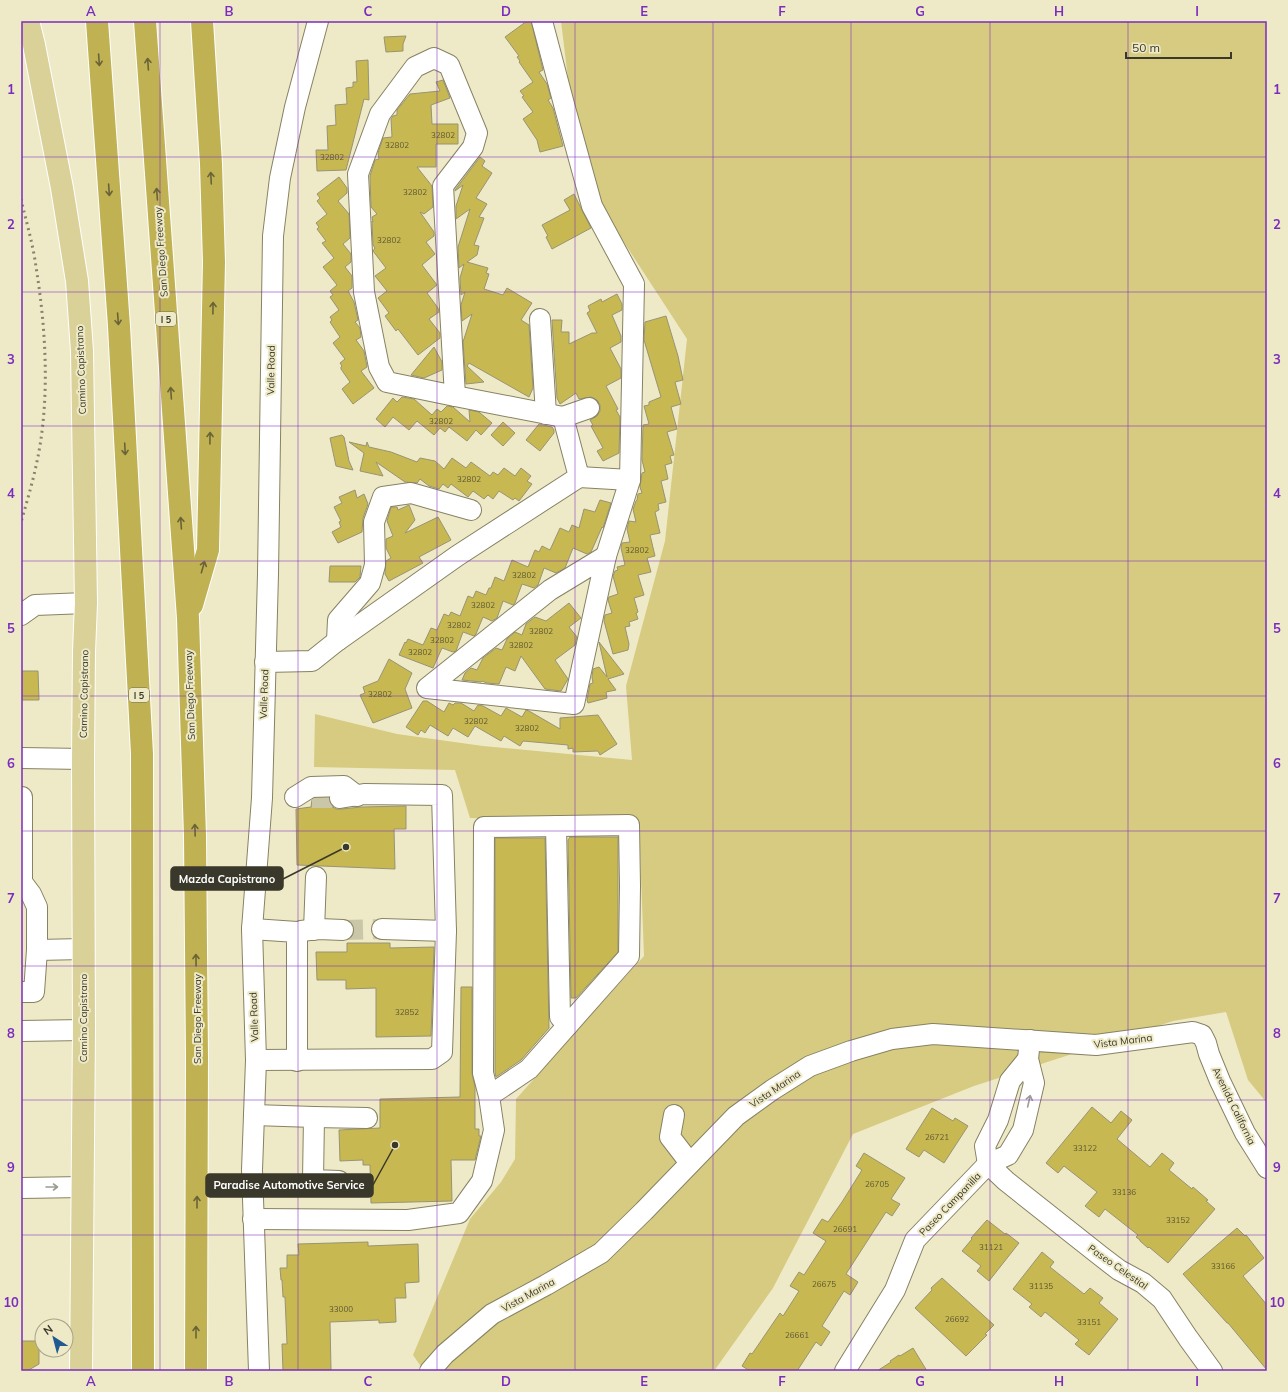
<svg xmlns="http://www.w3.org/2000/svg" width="1288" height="1392" font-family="Mulish,sans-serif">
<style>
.green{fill:#d6cb81}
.building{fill:#c7b852;stroke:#989474}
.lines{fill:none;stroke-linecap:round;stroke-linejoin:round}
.minor-tunnel{stroke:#cac6a8;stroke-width:20;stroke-dasharray:20 10;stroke-linecap:butt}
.minor-casing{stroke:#878263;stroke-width:22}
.major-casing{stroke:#fff;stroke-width:24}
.highway-casing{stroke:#fff;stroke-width:24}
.minor{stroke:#fff;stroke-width:20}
.major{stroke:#d9d198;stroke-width:22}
.highway{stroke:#c0b253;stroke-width:22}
.rail{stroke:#87846d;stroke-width:3;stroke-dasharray:2 4;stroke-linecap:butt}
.oneway{stroke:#696338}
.oneway2{stroke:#9c9c94}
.grid{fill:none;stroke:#7b2cbf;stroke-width:1;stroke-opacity:0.55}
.labels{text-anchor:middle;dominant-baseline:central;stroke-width:4;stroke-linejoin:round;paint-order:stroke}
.number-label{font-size:8px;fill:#5d5834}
.shield{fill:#eeeac7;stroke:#706d59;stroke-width:1}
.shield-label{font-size:9px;font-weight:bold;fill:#3a382a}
.street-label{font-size:10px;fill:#3a382a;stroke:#eeeac7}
.leader{fill:none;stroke:#3a382a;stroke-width:1.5}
.callout-dot{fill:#3a382a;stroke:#eeeac7;stroke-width:1.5}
.callout{fill:#3a382a;stroke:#3a382a;stroke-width:1.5}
.callout-label{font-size:11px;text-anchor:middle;font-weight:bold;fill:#fff}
.neatline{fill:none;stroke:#7b2cbf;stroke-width:1.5}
.grid-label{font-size:13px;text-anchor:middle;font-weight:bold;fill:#7b2cbf}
</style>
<rect width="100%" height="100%" fill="#eeeac7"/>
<path class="green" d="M561,21H1267V1103L1248,1080L1226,1012L1173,1021L974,1086L853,1134L773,1288L714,1371H424L413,1355L470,1219L501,1182L515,1159L516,1099L644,956L639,823L470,818L455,770L314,767L315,714L397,734L483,746L632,760L626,686L665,541L687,339L599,204L569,87Z"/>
<g class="building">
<path d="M527,21H531L543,70L539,72L547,84L551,98L548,100L553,108L563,146L540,152L537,140L523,119L533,112L522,97L524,96L520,91L533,82L519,62L520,61L517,57L519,56L505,37Z"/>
<path d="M406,36L403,44V51L386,52L384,37Z"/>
<path d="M368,60L369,100L364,99L346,170L317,171L316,150H328L327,126L336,125L335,105L347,104L346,88L353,87V82H357L356,61Z"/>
<path d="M443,80L450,98L431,105L432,124H458V144H436V167H417L432,186L433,207L424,214L420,212L434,232V236L426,242L435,254L422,265L437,285L427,293L438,308L439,312L429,319L440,333V338L418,355L398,329L396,331L385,316L389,313L378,298L387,291L375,276L386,268L373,251L375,248L373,245L372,221L373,222L372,217L377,214L371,207L370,176L375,160L379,159L378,153L383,138L392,137L391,119L393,116L397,115V110L410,94L440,91L436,82Z"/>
<path d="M480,157L485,161L482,166L492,173L476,198L487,204L479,217L484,218L474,245L479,246L477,255L467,262L488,268L486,273L489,274L484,289L503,295L507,288L532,303L521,320L529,325L533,388L529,397L469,363L467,366L484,382L466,384L463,342L472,314L462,321L461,305L465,292L461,295L460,278L464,264L459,268L458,247L470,209L456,219V206L463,185L455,191V190Z"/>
<path d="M339,177L347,188V193L338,201L349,214L350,238L343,244L351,254V262L345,267L352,276V288L348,291L354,302L358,320L355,322L360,328L361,337L356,340L364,351L367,367L361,371L374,388L353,404L342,389L350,382L341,369V367L342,366L340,363L345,359L333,343L340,337L330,322L332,320L330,317L339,310L330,297L333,295L330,291L337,285L323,267L334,258L322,243L326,241L317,229L319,227L316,223L327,214L317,201L320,198L317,194Z"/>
<path d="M574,194L591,228L552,249L546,237L548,236L542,225L570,210L564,200Z"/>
<path d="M617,294L622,304V310L612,315L621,336V342L610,348L621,369V378L606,386L618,409L616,410L620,417L619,453L603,461L597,451L603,448L591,426L593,425L590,420L597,416L600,411V405L597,400L591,397L579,399L576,393L560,404L557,398L552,320H562L561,332H569V344L592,333H597L587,313L590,311L588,306L601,299L602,302Z"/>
<path d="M666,316L678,356L683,380L675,382L681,404L671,407L677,429L667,432L674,455L670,456L672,463L665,465L668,479L661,481L666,502L658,504L659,510L655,512L660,533L650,535L655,556L647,558L651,572L638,575L644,595L634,598L638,612L636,613L638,619L629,622L630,626L625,627L629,644L628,650L613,654L604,621L605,615L612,613L608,600L609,597L618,594L613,576L615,571L618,570L617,567L625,565L621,548L622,543L630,542L627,529L629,521L636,522L633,509L636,501L637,500L638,494L642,493L640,487L642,473L645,472L642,460L643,425L649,424L644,406L649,405V402L661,397L644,340L645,322Z"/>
<path d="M434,347L442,362V370L424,378L411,375Z"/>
<path d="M402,397L414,399L432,415L437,409L441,412L447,406L453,407L470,422L469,410L479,412L492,423L481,435L476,430L467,441L449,427L445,432L440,428L434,435L417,421L409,430L393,417L385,427L376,419L393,398L397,402Z"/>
<path d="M503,422L515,433L503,446L491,435Z"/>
<path d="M539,424L552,427L554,430V433L540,451L526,440Z"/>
<path d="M342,435L344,437L349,461L353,470L336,466L330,438Z"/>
<path d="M349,442L366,446L367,442L369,447L391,452L417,462L420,458L435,461L444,469L452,458L466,468L471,462L490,476L493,472L498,475L504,468L515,476L521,468L531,476L527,481L532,484L519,501L515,498L513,500L499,491L493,499L488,495L484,499L473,491L468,497L451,484L448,488L443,484L439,489L429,486L420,479L417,483L405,482L376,462L383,476L360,471L364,453Z"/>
<path d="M355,490L357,498L364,494L368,504L363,518L362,532L338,543L332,532L341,527L339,522L341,521L334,507L342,503L339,497Z"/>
<path d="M600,500L611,503L603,528L602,527L591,552L587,554L573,548L565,568L556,573L544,568L538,585L534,588L522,584L515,603L513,605L503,601L497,618L492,621L483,617L476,634L474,636L463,632L456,651L453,652L442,648L433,668L399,655L405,642L406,643L408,639L423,645L431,628L437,630L444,614L449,616L451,612L460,616L468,596L473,598L476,591L486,595L489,588H491L495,577L504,581L512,560L528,567L535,550L539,552L542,546L550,550L560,528L569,532L572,525L579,528L584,509L595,512Z"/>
<path d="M409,505L415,520L405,533L438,517L451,540L419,557L423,563L389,581L385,574L386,561L391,558L386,548V539L393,536L387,521L391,507H397L398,510Z"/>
<path d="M330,566H361L360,577L355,582H329Z"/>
<path d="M569,603L581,618L569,627L577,637L575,645L555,660L568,679L561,691L545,689L521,656L515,671L506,667L499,684L487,683L482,681L481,682L462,680L465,673L471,668L477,670L483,658L496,648L502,650L507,639L515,632L522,635L526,624L535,617L546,621Z"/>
<path d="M599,642L624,674L608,679L616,690L606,692L607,698L588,703L587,700L590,684L593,683L592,677L593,669L599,667L607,677Z"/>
<path d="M389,659L412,673L405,689L412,708L373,723L360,695L365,693L363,687L378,681Z"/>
<path d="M21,671H38L39,700H21Z"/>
<path d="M423,701H427L444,712L449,703L453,705L455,703H461L474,711L478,705L483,706L501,716L506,708L522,717L526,710L529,711L560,729V718L598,715L617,744L600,755L598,751L573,752V748L568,749V745L523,741L520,746L504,736L501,741L475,726L468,737L453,728L448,736L430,725L425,733L421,730L418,735L406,727Z"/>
<path d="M314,798H329L331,806L336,809H342L361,807L406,806V829H394L395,869L297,865L296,809L311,807L312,800Z"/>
<path d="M570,837H618V952L576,998H571L568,840Z"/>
<path d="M495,838H545L549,1028L521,1060L496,1077L495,1072Z"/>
<path d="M347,943H390V948L434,947L431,1036L376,1037V988L346,989V980H317L316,952H347Z"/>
<path d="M461,987H472V1073L475,1087V1129H479V1136H481L475,1160H451L452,1201L371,1203L370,1165H363V1160L340,1161L339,1130L380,1128V1099L460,1097Z"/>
<path d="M1092,1107L1111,1123L1121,1111L1132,1120L1117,1139L1150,1167L1162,1153L1174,1163L1169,1170L1192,1189L1193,1187L1208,1200L1206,1201L1215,1209L1168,1263L1149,1247L1148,1248L1140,1241V1240L1136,1237L1138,1235L1105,1209L1099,1217L1085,1206L1097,1192L1064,1166L1058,1173L1046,1163Z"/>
<path d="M932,1108L953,1121L955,1118L968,1126L944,1163L924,1150L919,1157L906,1149Z"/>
<path d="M864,1153L905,1178L891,1199L900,1204L892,1216L886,1212L846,1274L858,1282L850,1295L844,1291L822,1326L830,1332L821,1346L816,1342L797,1371H750L742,1366L750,1353L752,1354L780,1313L783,1316L799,1291L790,1286L799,1272L804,1275L826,1241L813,1233L822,1219L828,1222L842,1202L862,1170L856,1166Z"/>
<path d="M987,1220L1005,1234L1006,1233L1019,1243L989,1281L977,1271L981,1266L962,1251L972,1239L971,1238Z"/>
<path d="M1237,1228L1245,1236L1246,1235L1264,1258L1243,1276L1267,1305V1370L1228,1323H1227L1183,1274Z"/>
<path d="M368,1242V1246L418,1244L419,1282L405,1283L406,1298H395L396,1322L379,1323V1320L330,1322L331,1370L283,1371L282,1344H287L285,1297H283L282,1280H281L280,1268H287V1255H299L298,1244Z"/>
<path d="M1042,1252L1054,1262L1050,1267L1084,1294L1090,1288L1103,1298L1099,1303L1118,1319L1089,1355L1075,1344L1079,1340L1045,1312L1041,1317L1029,1307L1032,1304L1013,1289Z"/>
<path d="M942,1278L994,1325L985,1334L987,1335L966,1356L915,1308L932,1290L931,1288Z"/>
<path d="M21,1341H39V1364L27,1371H21Z"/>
<path d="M913,1348L927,1371H877L891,1362L890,1361L899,1355L900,1356Z"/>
</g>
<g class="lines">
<g class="minor-tunnel">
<path d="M312,798H340"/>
<path d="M343,930L382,929"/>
</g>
<defs>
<g id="minor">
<path d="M542,21L565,108L592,206L634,284L630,480L606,556"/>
<path d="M434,58L449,65L477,133L473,147L443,186L455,396L387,382L379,367L364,292L358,174L380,114L415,67Z"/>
<path d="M540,319L546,414"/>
<path d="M455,396L563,417"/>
<path d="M579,477L630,480"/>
<path d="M606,556L574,704L427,688L550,590Z"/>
<path d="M21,615L35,605L86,603"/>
<path d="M337,641L338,620L370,583L375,565L374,522L383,497L411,493L471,510"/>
<path d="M265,662L312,661L337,641L457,556L579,477L563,417L589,408"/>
<path d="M21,758L83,759"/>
<path d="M21,797H22V882H21"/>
<path d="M295,797L311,787L344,786L357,796"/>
<path d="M556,826L560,1017L568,1025"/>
<path d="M22,882L31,894L37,907V950L83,949"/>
<path d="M252,929L297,932V1061"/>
<path d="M382,929L446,931"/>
<path d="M314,930L316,877"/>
<path d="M301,931L319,929L343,930"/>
<path d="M21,992H34L37,950"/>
<path d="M21,1031L84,1030"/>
<path d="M256,1060L432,1059L442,1052L446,931L442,795L364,794L340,798"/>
<path d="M254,1115L314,1117L313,1180L339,1181"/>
<path d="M674,1115L670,1137L690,1163"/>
<path d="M314,1117L367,1118"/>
<path d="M988,1164L1006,1181L1102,1257L1119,1270L1143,1283L1162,1299L1188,1338L1212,1371"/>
<path d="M988,1164L985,1146L998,1120L1010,1081L1028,1059"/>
<path d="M21,1188L83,1187"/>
<path d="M253,1219L408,1220L459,1213L482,1181L494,1130L489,1096L529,1069L629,956L630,886L629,825L484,827L483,1073L489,1096"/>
<path d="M259,1371L252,1170L256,1060L252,929L262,798L268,574L273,236L280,178L295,107L318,21"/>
<path d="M430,1371L445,1354L492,1314L546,1285L601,1253L644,1211L736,1116L772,1090L810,1066L851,1051L892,1039L933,1034L1096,1045L1193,1032L1202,1035L1206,1043L1209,1054L1220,1081L1245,1133L1267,1168"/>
<path d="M845,1371L895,1290L915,1240L988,1164L1008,1155L1023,1130L1034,1083L1028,1059L1030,1040"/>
</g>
<path id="major" d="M28,21L34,45L62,188L77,281L82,351L86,603L84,652L83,759L84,1030L81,1371"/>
<g id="highway">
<path d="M97,21L119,326L142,754L143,1371"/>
<path d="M145,21L188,618L195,836L197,1058L196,1371"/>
<path d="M192,605L208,550L214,262L211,164L202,21"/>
</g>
</defs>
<use href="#minor" class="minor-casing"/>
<use href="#major" class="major-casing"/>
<use href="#highway" class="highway-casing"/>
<use href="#minor" class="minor"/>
<use href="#major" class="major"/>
<use href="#highway" class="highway"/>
<path class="rail" d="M21,199C26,221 33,244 36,267C45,323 49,383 41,439C37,467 29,495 21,522"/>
</g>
<defs><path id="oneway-shaft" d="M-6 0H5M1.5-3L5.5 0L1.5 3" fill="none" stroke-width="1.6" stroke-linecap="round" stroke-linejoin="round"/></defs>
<g class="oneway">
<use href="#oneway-shaft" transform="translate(99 60) rotate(86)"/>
<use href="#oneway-shaft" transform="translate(148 64) rotate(-94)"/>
<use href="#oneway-shaft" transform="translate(211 178) rotate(-93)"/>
<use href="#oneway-shaft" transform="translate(109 190) rotate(86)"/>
<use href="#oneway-shaft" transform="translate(157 194) rotate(-94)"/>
<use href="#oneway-shaft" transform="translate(213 308) rotate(-89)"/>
<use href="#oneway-shaft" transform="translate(118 319) rotate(86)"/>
<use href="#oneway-shaft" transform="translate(171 393) rotate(-94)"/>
<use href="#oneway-shaft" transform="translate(210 438) rotate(-89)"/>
<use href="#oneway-shaft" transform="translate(125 449) rotate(87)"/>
<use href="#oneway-shaft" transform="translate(181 523) rotate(-94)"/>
<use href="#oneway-shaft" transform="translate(203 567) rotate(-74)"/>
<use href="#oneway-shaft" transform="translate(195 830) rotate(-92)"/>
<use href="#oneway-shaft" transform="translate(196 960) rotate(-91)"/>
<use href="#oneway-shaft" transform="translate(197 1202) rotate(-90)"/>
<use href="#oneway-shaft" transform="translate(196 1332) rotate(-90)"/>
</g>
<g class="oneway2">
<use href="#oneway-shaft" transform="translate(1029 1101) rotate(-77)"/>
<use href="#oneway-shaft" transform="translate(52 1187)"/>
</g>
<path class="grid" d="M160,21V1371M298,21V1371M437,21V1371M575,21V1371M713,21V1371M851,21V1371M990,21V1371M1128,21V1371M21,157H1267M21,292H1267M21,426H1267M21,561H1267M21,696H1267M21,831H1267M21,966H1267M21,1100H1267M21,1235H1267"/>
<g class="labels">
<g class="number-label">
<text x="443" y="135">32802</text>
<text x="397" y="145">32802</text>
<text x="332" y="157">32802</text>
<text x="415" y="192">32802</text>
<text x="389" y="240">32802</text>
<text x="441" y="421">32802</text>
<text x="469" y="479">32802</text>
<text x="637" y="550">32802</text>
<text x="524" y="575">32802</text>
<text x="483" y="605">32802</text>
<text x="459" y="625">32802</text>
<text x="541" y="631">32802</text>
<text x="442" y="640">32802</text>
<text x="521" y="645">32802</text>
<text x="420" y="652">32802</text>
<text x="380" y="694">32802</text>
<text x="476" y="721">32802</text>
<text x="527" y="728">32802</text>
<text x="407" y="1012">32852</text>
<text x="937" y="1137">26721</text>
<text x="1085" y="1148">33122</text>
<text x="877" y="1184">26705</text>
<text x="1124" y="1192">33136</text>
<text x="1178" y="1220">33152</text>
<text x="845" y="1229">26691</text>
<text x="991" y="1247">31121</text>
<text x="1223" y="1266">33166</text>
<text x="824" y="1284">26675</text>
<text x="1041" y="1286">31135</text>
<text x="341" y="1309">33000</text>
<text x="957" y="1319">26692</text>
<text x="1089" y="1322">33151</text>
<text x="797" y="1335">26661</text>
</g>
<g class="shield">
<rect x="156" y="312" width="20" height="14" rx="3"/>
<rect x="129" y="688" width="20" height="14" rx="3"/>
</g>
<g class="shield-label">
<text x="166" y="319">I 5</text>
<text x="139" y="695">I 5</text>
</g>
<g class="street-label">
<text transform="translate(161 252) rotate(-94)">San Diego Freeway</text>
<text transform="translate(81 370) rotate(-92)">Camino Capistrano</text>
<text transform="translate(271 370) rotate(-89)">Valle Road</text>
<text transform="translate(84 694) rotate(-89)">Camino Capistrano</text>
<text transform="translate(264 694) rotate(-88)">Valle Road</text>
<text transform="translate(190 695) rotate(-92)">San Diego Freeway</text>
<text transform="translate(254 1017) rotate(-92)">Valle Road</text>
<text transform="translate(83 1018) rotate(-90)">Camino Capistrano</text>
<text transform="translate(197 1019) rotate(-90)">San Diego Freeway</text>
<text transform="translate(1123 1041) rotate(-7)">Vista Marina</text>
<text transform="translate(775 1089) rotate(-34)">Vista Marina</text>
<text transform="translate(1234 1106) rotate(64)">Avenida California</text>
<text transform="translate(950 1204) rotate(-46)">Paseo Campanilla</text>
<text transform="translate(1118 1267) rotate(35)">Paseo Celestial</text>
<text transform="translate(528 1295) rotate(-29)">Vista Marina</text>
</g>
</g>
<path class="leader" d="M346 847L283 879M395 1145L373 1185"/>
<g class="callout-dot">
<circle cx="346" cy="847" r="4"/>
<circle cx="395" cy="1145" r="4"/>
</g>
<g class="callout">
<rect x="171" y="867" width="112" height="23" rx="4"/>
<rect x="206" y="1174" width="167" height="23" rx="4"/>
</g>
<g class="callout-label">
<text x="227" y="883">Mazda Capistrano</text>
<text x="289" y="1189">Paradise Automotive Service</text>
</g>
<rect width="1288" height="1392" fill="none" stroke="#eeeac7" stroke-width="44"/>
<g transform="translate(54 1338) rotate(324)"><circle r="19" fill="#eeeac7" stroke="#a6a388"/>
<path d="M0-3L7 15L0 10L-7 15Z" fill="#215a91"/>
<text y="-6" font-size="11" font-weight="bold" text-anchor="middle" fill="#3a382a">N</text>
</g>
<path d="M1126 52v6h105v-6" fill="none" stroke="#3a382a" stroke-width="2"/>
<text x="1132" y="52" font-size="12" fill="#3a382a" stroke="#eeeac7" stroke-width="3" paint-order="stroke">50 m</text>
<rect x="22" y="22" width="1244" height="1348" class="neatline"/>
<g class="grid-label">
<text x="91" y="16">A</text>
<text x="229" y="16">B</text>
<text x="368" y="16">C</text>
<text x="506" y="16">D</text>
<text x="644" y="16">E</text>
<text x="782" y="16">F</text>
<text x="920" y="16">G</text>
<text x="1059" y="16">H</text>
<text x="1197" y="16">I</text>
<text x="11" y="94">1</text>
<text x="1277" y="94">1</text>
<text x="11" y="229">2</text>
<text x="1277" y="229">2</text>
<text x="11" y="364">3</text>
<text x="1277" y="364">3</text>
<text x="11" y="498">4</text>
<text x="1277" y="498">4</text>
<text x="11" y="633">5</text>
<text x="1277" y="633">5</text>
<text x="11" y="768">6</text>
<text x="1277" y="768">6</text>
<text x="11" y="903">7</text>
<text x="1277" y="903">7</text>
<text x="11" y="1038">8</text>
<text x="1277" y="1038">8</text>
<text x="11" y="1172">9</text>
<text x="1277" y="1172">9</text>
<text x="11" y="1307">10</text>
<text x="1277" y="1307">10</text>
<text x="91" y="1386">A</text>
<text x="229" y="1386">B</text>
<text x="368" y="1386">C</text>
<text x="506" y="1386">D</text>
<text x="644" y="1386">E</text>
<text x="782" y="1386">F</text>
<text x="920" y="1386">G</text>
<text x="1059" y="1386">H</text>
<text x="1197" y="1386">I</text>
</g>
</svg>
